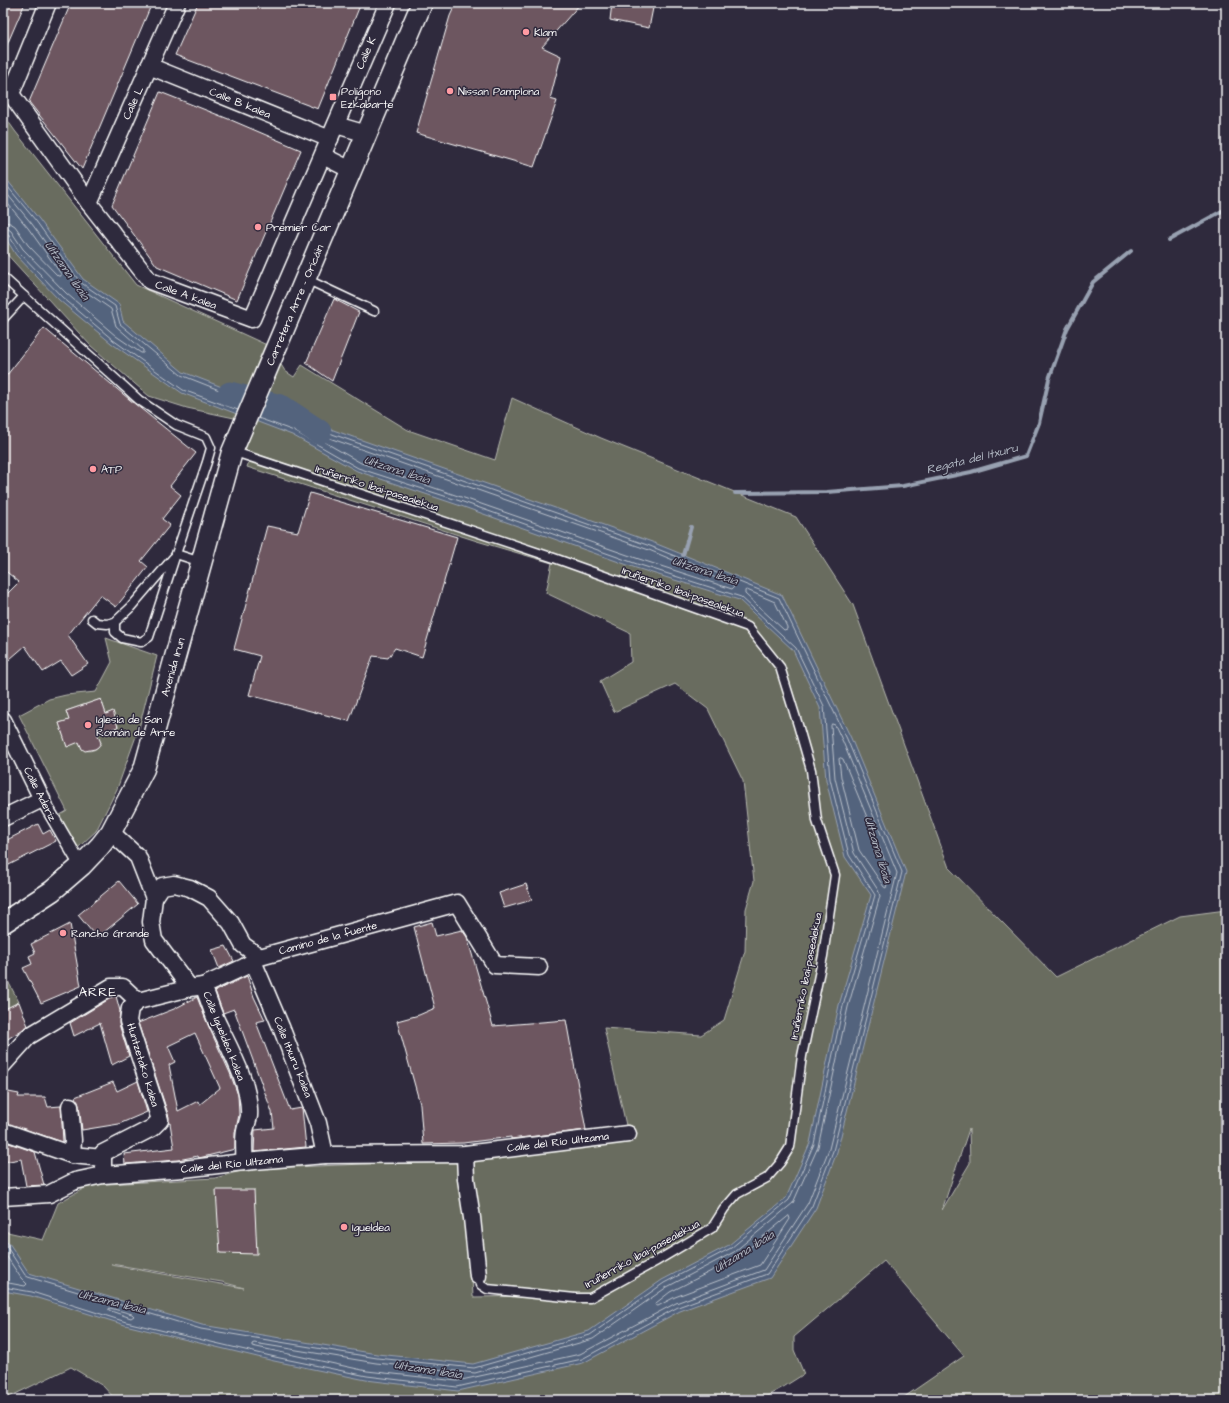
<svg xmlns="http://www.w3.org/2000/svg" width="1229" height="1403" font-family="'Architects Daughter',sans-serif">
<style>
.green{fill:#696c5e;stroke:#b4b6ae;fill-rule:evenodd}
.water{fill:#53637d;stroke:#98a1b1}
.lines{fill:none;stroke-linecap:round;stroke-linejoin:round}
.shore{stroke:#bac1cb;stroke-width:1}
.stream{stroke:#98a1b1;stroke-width:4}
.river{stroke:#53637d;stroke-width:25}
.building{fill:#6d5660;stroke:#fff;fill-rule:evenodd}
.service-casing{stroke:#fff;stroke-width:11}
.pedestrian-casing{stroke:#fff;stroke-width:15}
.minor-casing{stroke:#fff;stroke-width:19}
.tertiary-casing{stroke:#fff;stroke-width:23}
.service{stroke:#2f2a3d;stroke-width:8}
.pedestrian{stroke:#2f2a3d;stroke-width:12}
.minor{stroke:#2f2a3d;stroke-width:16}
.tertiary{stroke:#2f2a3d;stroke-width:20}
.poi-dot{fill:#ff9aa2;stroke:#2f2a3d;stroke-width:1.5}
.labels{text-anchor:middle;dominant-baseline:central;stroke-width:3;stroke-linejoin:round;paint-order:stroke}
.poi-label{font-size:11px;fill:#fff;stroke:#2f2a3d;text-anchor:start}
.street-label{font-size:11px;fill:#fff;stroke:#2f2a3d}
.water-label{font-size:12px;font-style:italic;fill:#b2b9c4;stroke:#2f2a3d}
.quarter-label{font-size:13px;letter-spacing:1px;fill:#fff;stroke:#2f2a3d}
</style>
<rect width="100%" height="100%" fill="#2f2a3d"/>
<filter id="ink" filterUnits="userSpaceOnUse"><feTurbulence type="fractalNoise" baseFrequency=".025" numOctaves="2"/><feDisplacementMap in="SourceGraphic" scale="8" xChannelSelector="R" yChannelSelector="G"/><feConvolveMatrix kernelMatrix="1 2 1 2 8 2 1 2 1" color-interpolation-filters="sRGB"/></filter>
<g filter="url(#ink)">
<g class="green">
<path d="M3,114L15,131L136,285L269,346L285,371L294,377L302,365L408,430L495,460L512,398L601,438L796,517L853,605L949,868L1056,977L1180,916L1226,910V1400H900L964,1356L884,1261L794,1337V1350L804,1374L785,1386L760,1400H116L103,1386L71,1367L3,1400V1231L43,1240L58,1203L90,1185L215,1178L248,1169L457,1160L628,1134L604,1028L701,1035L724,1020L745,951L746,909L754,881L743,781L708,709L675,684L614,712L600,681L631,662L630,633L546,593L552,563L477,541L247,467L251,456L241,454L255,425L239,419L187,408L149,396L91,346L3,250ZM969,1129L970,1163L942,1210ZM111,1264L222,1282L244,1288L111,1265ZM472,1277L483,1287L547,1296L473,1297Z"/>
<path d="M106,638L157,656L139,728L117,789L96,831L68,857L50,821L67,811L19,715L49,699L66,695L96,692L112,662ZM101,699L106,714L112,712L118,726L97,733L101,743C97,750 90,753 82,749L79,742L67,746L59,723L69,720L66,711Z"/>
<path d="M3,972L19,1002L3,1010Z"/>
</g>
<path class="water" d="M3,175L39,219L83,279L119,304L123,321L183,372L336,431L652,542L782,595L851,738L906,872L837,1152L816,1208L770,1278L680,1311L583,1363L458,1391L366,1380L274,1361L125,1325L31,1296L3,1291V1242L9,1243L29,1273L202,1325L377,1354L473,1364L589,1331L662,1280L729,1245L786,1198L810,1143L839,1005L871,895L845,857L826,780L820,708L793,650L739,600L636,568L461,506L357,471L292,435L182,393L111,343L59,300L16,255L3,234Z"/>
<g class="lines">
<g class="shore">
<path d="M3,181L36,221L80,282L115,306L120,324L181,375L242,399"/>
<path d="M3,189L32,224L76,285L111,309L116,326L143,350V353H141L116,336L66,293L23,249L11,231L7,228H3"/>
<path d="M3,198L28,228L61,274V276H58L28,245L15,226L10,223L3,222"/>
<path d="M3,233L8,234L19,252L62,297L113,340L183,390L238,410"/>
<path d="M312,432L649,550L733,585L734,587L732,589L639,559L464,498L361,463L312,435Z"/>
<path d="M747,590L775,602L787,627V629L784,630L745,594V591Z"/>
<path d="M832,724L835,725L843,742L897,873L829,1149L808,1203L764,1270L676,1303L580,1354L457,1381L367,1371L252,1346V1344L254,1343L376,1363L475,1373L593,1339L667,1287L734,1252L793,1203L818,1147L848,1007L880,896L878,890L854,853L835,778L831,726Z"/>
<path d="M841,758L843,759L890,873L886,888L884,887L859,850L841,777L839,759Z"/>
<path d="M789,1216L790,1219L760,1265L675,1297L658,1306L655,1305L656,1303L670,1292L737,1258Z"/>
<path d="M3,1246L7,1247L25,1275L28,1277L201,1329L377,1358L474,1368L590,1335L664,1283L731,1248L789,1200L814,1144L843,1006L875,895L849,855L830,779L824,706L796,648L741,597L637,564L463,502L358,468L294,431L258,418"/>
<path d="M3,1251L21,1278L27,1284L25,1286L3,1282"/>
<path d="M3,1287L32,1292L126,1322L275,1357L367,1376L457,1387L582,1359L678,1307L767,1274L812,1206L833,1151L902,872L847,739L779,598L650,546L335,435L263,407"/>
<path d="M110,1308L132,1314L134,1316L131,1318L111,1311L109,1310Z"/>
</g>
<g class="stream">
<path d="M1169,240L1222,211H1226"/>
<path d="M735,493L827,492L903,486L971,472L1026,456L1039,423L1049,379L1067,329L1093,282L1131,251"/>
<path d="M683,555L691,527"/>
</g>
<path class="river" d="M230,394L281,407L319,432"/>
</g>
<g class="building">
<path d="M3,3H25L3,54Z"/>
<path d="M71,3H152L82,169L29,102Z"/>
<path d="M198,3H361L318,109L175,55Z"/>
<path d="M456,3H581L542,47L561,56L550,99L557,101L534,167L416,133L450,16Z"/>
<path d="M612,3H654L649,28L610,20Z"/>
<path d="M160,92L231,120L301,150L237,300L157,266L112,205Z"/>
<path d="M334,299L359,312L332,381L306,363Z"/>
<path d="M44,328L135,404L196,453L170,486L181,495L162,519L170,525L141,561L148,567L116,607L100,595L68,635L88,664L71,675L61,661L43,672L25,646L3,665V598L19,582L3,569V380Z"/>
<path d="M310,493L457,537L422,657L395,648L388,658L373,656L349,721L249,695L260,656L234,649L267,526L298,532Z"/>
<path d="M101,699L106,714L113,711L118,727L97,733L101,743L98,747L95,749L85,751L82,749L79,742L67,747L59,723L69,720L66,711Z"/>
<path d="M38,824L43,834L50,830L56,841L3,868V842Z"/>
<path d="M119,881L138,904L97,938L78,915Z"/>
<path d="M526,884L532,900L504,908L499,893Z"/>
<path d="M432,922L436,936L462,930L467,937L493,1026L566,1020L586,1130L511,1139V1137L463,1143L423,1144L420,1104L397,1021L419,1015L435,1008L414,927Z"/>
<path d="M70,924L81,986L41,1003L23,968L32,964L29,956L35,953L31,944Z"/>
<path d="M226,946L234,961L219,968L212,950Z"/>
<path d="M247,976L254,997L265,1020L256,1022L290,1110L302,1108L306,1147L254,1152L255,1130L274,1128L272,1112L234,1009L223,1013L215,991Z"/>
<path d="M114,996H116L120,1011L119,1024L129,1056L112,1065L100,1023L74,1036L70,1023Z"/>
<path d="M197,997L208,1025L230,1073L238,1095L239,1115L235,1133V1149L199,1158L198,1156L178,1160L125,1164L124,1154L174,1148L170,1123L168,1124L169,1117L138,1023L174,1009ZM195,1033L220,1088L199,1105L198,1101L178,1111L169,1065L175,1062L168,1046Z"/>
<path d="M19,1002L28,1026L3,1042V1010Z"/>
<path d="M138,1081L147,1112L119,1124L82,1130L79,1105L75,1097L113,1082L117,1091Z"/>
<path d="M3,1091L19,1094L18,1097H45L48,1107L61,1106L63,1142L3,1122Z"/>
<path d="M3,1141L35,1152L44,1185L26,1186L21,1159L3,1162Z"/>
<path d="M216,1190H254L257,1254L220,1253Z"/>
</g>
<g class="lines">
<defs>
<g id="service">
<path d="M3,277L139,400L176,425L206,437L211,448L207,462L176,554L201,562"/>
<path d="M306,279L374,311"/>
<path d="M3,319L24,296"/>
<path d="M241,454L554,558L748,627L780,667L798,725L811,770L817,821L835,875L823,956L802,1056L790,1147L780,1163L767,1178L737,1194L724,1209L712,1228L655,1262L590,1298H575L487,1289L481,1285L478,1276"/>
<path d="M92,619L97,623L107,624L115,622L130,608L173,558"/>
<path d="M115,622V632L122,638L141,642L149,637L176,554"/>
</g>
<path id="pedestrian" d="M42,799L81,866"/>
<g id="minor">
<path d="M48,3L11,94L89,203L150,281L252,319L388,3"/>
<path d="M149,66L330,139"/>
<path d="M336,125L367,134"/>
<path d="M323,156L351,170"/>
<path d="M89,203L177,3"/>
<path d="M3,720L42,799L3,818"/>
<path d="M111,832L138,857L154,898L151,922L154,940L190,988L203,986C209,999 212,1013 219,1026C231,1051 251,1087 249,1116C248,1121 246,1126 245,1131C243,1141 245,1151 244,1162"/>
<path d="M154,898L162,886L174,884L190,888L209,898L231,923L243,945L260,957"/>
<path d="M253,961L281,1027L318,1123L325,1155"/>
<path d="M203,986L244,967L260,957L457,903L495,965L539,967"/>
<path d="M3,1065L29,1036L111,987H123L138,1001L190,988"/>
<path d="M70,1106L73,1140L72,1155"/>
<path d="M3,1131L72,1155L103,1158V1168"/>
<path d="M465,1154L466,1179L472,1218L478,1276"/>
<path d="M103,1158V1153L152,1128L160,1120L128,1021L130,1008L138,1001"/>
<path d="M3,1197L49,1194L75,1181L103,1175L183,1169L244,1162L325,1155L465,1154L628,1134"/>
</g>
<path id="tertiary" d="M3,923L52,891L81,866L100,846L111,832L144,769L232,452L422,3"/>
</defs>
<use href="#service" class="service-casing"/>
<use href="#pedestrian" class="pedestrian-casing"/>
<use href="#minor" class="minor-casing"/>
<use href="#tertiary" class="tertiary-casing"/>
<use href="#service" class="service"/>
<use href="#pedestrian" class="pedestrian"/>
<use href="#minor" class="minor"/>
<use href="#tertiary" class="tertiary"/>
</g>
</g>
<g class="poi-dot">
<circle cx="526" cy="32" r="4"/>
<circle cx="450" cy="91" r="4"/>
<rect x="329" y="93" width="8" height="8" rx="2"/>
<circle cx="258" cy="227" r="4"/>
<circle cx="93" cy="469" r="4"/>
<circle cx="88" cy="725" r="4"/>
<circle cx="63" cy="933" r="4"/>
<circle cx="344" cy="1227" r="4"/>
</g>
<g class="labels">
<g class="poi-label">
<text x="534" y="32">Klam</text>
<text x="341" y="91">Polígono<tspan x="341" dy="13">Ezkabarte</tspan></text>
<text x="458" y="91">Nissan Pamplona</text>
<text x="266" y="227">Premier Car</text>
<text x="101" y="469">ATP</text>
<text x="96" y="719">Iglesia de San<tspan x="96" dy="13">Román de Arre</tspan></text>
<text x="71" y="933">Rancho Grande</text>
<text x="352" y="1227">Igueldea</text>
</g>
<g class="street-label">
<text transform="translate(366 53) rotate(-67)">Calle K</text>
<text transform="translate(133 103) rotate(-66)">Calle L</text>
<text transform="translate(240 103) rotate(22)">Calle B kalea</text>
<text transform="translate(186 295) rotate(20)">Calle A kalea</text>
<text transform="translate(295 305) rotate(-67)">Carretera Arre - Oricáin</text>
<text transform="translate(377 488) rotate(18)">Iruñerriko ibai-pasealekua</text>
<text transform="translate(683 592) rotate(20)">Iruñerriko ibai-pasealekua</text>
<text transform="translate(173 667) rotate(-74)">Avenida Irun</text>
<text transform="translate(40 794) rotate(63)">Calle Aderiz</text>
<text transform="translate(328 938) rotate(-15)">Camino de la fuente</text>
<text transform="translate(806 976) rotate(-79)">Iruñerriko ibai-pasealekua</text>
<text transform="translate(224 1036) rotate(68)">Calle Igueldea kalea</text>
<text transform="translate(293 1057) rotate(68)">Calle Itxuru kalea</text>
<text transform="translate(143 1065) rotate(73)">Huntzetako kalea</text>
<text transform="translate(558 1142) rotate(-7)">Calle del Río Ultzama</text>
<text transform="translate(232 1164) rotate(-6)">Calle del Río Ultzama</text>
<text transform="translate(642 1254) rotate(-29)">Iruñerriko ibai-pasealekua</text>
</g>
<g class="water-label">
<text transform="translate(67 271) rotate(55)">Ultzama ibaia</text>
<text transform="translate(972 459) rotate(-14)">Regata del Itxuru</text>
<text transform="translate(397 470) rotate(18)">Ultzama ibaia</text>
<text transform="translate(705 571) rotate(18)">Ultzama ibaia</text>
<text transform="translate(878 850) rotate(73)">Ultzama ibaia</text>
<text transform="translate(744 1252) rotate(-32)">Ultzama ibaia</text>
<text transform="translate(112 1302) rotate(14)">Ultzama ibaia</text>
<text transform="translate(428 1370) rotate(9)">Ultzama ibaia</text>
</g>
<g class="quarter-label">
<text x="98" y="992">ARRE</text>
</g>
</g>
<rect width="1229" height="1403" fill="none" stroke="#2f2a3d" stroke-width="16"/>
<rect x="8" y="8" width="1213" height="1387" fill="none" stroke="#fff" stroke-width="1.5" filter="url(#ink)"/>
</svg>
